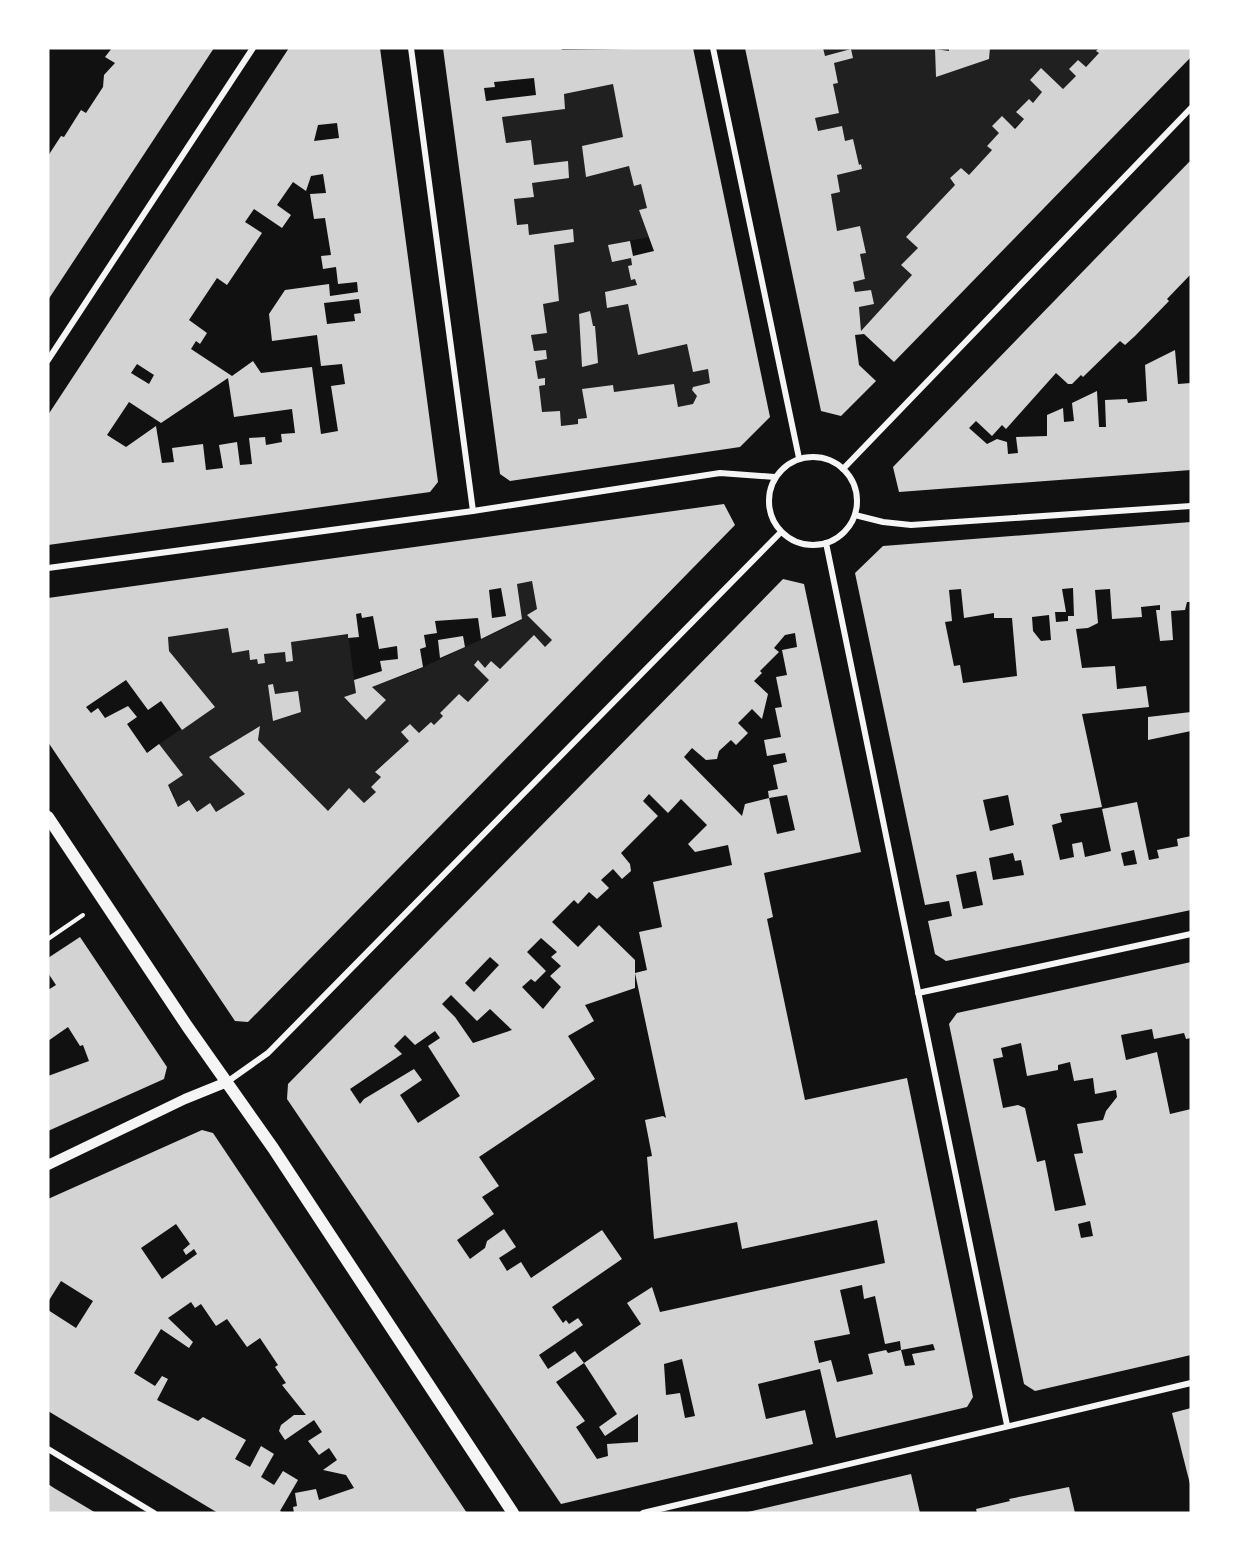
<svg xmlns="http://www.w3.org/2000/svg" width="1239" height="1561" font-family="Lora,serif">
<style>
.green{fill:#202020}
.building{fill:#d3d3d3;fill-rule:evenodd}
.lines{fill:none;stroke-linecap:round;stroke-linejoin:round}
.path{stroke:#f5f5f5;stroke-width:4}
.minor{stroke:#f5f5f5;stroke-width:6}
.tertiary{stroke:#f5f5f5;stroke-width:10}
.secondary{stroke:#f5f5f5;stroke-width:12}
</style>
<rect width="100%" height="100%" fill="#111"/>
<g class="green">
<path d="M823,48H949V51L935,49L936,76L988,59L990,48H1099L1097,51L1099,53L1063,89L1041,68L1030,80L1042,92L1033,103L1029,99L1016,111L1024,119C1012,132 1000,132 987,145L992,150L969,175L961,168L950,178L955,185L907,237L918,248L901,265L912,275L861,331L859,307L874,304L871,290L855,292L853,282L865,279L860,254L866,252L860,226L837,231L831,194L840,192L837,175L862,169V164L859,165L853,139L845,141L842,126L818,131L815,118L839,112L833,84L838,83L834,63L853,58L851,50L825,56Z"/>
<path d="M613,84L623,137L582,146L586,176L629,166L641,184L647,208L639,210L649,237L608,245L631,258L632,265L628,266L631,280L635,279L637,285L607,308L628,304L638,355L687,344L693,371L708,369L710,383L693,387L692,390L697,396L693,404L678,407L674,384L614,392L613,385L583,389L587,418L578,419V424L561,426L560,411L542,412L539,386L545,385V379H538L535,361L547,359L546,350L534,351L531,335L547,333L543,304L559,301L554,245L574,242L573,230L529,235L528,224L517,225L514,199L533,197L532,183L568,161L534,165L531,140L506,143L502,117L565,109L564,94Z"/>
<path d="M532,581L537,609L528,615L552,640L545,647L534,636L500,669L491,661L485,668L479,661L489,680L468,702L459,694L440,713L443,716L434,725L431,722L419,733L410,724L401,732L409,741L375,771L381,777L371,787L376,792L364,803L349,789L328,811L258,740L260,726L209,757L245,794L216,812L210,804L197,812L189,800L178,807L172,798L175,796L168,785L182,775L159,744L214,707L169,651L168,637L228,628L232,652L249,650L250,660L257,659L259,664L265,663L264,654L285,652L286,662L293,661L291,642L348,634L356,693L344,698L366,719L386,700L372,687L413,672L522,620L517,584Z"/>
</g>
<g class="building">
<path d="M112,48H214L48,300V156L61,136L64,137L81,110L86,113L103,87L104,75L115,63L105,57Z"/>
<path d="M289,48H380L438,482L430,492L48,545V415ZM337,123L339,138L314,141L318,125ZM323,174L326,193L310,194L314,219L325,218L331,255L321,256L323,269L336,267L338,284L357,282L358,292L330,296L329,284L285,290L269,314L272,341L317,335L321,366L342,364L345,384L331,386L338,431L321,434L312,367L261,373L253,361L232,376L191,349L196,341L200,344L207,333L189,320L217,278L227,285L262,233L245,222L254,209L282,228L291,215L277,205L293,182L306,191L311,176ZM359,299L361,313L354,314L355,321L327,324L324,303ZM137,364L154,375L149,384L131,373ZM228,378L234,417L292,409L295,433L281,434L282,442L266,445L265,437L249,438L252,464L240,465L237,442L219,445L223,468L206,470L203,444L172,448L174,462L162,463L156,426L126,447L107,435L129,402L161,423Z"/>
<path d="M443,48H561L562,50L693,48L770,417L740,447L510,481L500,474ZM534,78L536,95L486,101L484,88L495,87L494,82ZM613,84L623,137L582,146L586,177L629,166L634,186L641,184L647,208L639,210L654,251L633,256L630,241L608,245L612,262L631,258L632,265L628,266L631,280L635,279L637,285L605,292L607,308L628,304L638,355L687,344L693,372L708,369L710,383L693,387L692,390L697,396L693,404L678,407L674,384L614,392L613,385L582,389L587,418L578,419V424L561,426L560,411L542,412L539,386L545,385V378L538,379L535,361L547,359L546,350L534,351L531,335L547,333L543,304L559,301L554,245L574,242L573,229L529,235L528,224L517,225L514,199L534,197L532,183L569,178L568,161L534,165L531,140L506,143L502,117L565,109L564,94Z"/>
<path d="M745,48H823L825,56L851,49L853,58L834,63L838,83L833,84L839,113L815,118L818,131L842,126L845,141L853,139L859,165L861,164L862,169L837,175L840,192L831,194L837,231L860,226L866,253L860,254L865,279L853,282L855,292L871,290L874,304L859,307L861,331L912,275L901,265L918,248L906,237L955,185L950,178L961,168L969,175L992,150L987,146L999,133L992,126L1002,116L1015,129L1024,119L1016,112L1029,99L1033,103L1042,92L1030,80L1041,68L1063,89L1076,76L1069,69L1078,60L1086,67L1099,53L1096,51L1099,48H1191V57L894,362L864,334L855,335L859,365L876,381L841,416L821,411Z"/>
<path d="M949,48H990L989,59L936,77L935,49L949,51Z"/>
<path d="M1191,160V274L1167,299L1169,301L1135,336L1125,345L1120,341L1083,377L1081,375L1072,384H1068L1056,373L1006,429L1002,425L992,436L976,421L969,428L987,444L997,439L1007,442L1008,454L1018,453L1016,437L1047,436V415L1063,408L1064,422L1074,421L1072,403L1097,391L1099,427H1106L1105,400L1127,399L1128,403L1147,401L1145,365L1175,350L1178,384L1191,383V470L899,492L893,467Z"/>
<path d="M590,311L593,326H595L598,363L582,367L579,314Z"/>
<path d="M724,504L735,525L248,1022L235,1021L48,742V598ZM532,581L537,609L527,615L552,640L545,647L534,635L500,669L491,661L485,668L478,660L474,665L489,680L468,702L459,694L440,713L443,716L434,725L431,722L419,733L410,724L401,732L409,741L375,772L381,777L371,787L376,792L364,803L349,788L328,811L258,740L260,726L209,757L245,794L216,812L210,803L197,812L189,800L178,807L168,785L183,775L159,744L147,753L127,724L137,717L128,706L105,718L98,708L91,713L86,707L126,680L148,710L161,701L182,730L215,707L169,651L168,637L228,628L232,653L249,650L250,660L257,659L258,664L265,663L264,654L285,652L286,662L293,661L291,642L348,634V638L359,637L356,614L361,613L362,618L373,616L379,649L397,646L398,659L380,661L382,671L354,680L356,693L344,697L366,720L386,700L372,687L423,667L420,649L426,647L424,635L437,633L435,621L478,618L481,639L522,619L517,584ZM501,588L506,616L492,618L489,590Z"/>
<path d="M1191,522V602H1187L1185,610L1171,611L1173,640L1160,641L1156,610H1160V605L1141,607L1142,617L1112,619L1110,589L1095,590L1098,623L1088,628L1076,629L1082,668L1115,666L1117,689L1146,686L1149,707L1082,714L1102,807L1060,814L1062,822L1052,825L1060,860L1074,857L1072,844L1082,842L1085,857L1111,851L1102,809L1137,802L1149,860L1159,858L1157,850L1178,846L1177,839L1191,836V910L946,961L935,954L928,921L952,916L949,901L925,905L855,573L883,546ZM1073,588L1074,616H1068V621L1056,622L1055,612H1066L1062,589ZM961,589L964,618L994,613V618H1012L1017,676L963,683L960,665L954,666L945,622L952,621L949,590ZM1049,615L1051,640L1041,641L1033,631L1032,617ZM1008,795L1014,825L990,831L983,800ZM1134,850L1137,864L1124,866L1121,853ZM1013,853L1015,861L1021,860L1024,875L993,880L989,858ZM976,871L983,905L963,909L956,875Z"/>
<path d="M783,579L804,584L861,852L764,873L773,917L767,919L805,1100L907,1078L973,1397L967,1407L836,1438L820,1369L758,1384L766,1419L805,1410L813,1444L561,1504L287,1099L288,1084ZM795,633L797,647L782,650L787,675L776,677L782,707L775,708L781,737L764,740L767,756L785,753L787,762L773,765L778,789L768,791L769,798L745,804L742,816L684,757L692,748L706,760L717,759L719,751L731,740L736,745L748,733L738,723L752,709L762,719L768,694L754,681L762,673L760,671L779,652L774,648L785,635ZM649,794L668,813L681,799L707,825L688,844L695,852L728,845L732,865L653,882L662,927L639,932L647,970L635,973L666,1118L663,1116L645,1120L652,1156L647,1157L654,1239L737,1222L742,1249L877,1220L885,1263L660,1312L652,1287L627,1303L641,1324L584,1363L617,1414L599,1427L605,1436L638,1414V1442L607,1444L608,1456L597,1459L576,1427L585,1421L556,1382L584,1363L575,1351L548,1369L539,1355L583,1325L578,1318L569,1324L566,1320L563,1323L552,1307L622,1259L602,1230L531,1278L521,1262L507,1271L499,1258L516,1247L504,1229L487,1241L485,1248L470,1259L457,1240L494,1214L482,1197L499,1186L479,1157L595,1079L568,1036L594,1021L585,1005L635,988V960L599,925L578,947L552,922L574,900L578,904L589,892L597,899L609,888L601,880L613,869L622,879L631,871L630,864L621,853L658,816L643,801ZM787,795L795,830L777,834L769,798ZM541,938L557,952L551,957L561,966L550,976L561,987L543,1009L522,987L531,979L535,982L546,971L527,952ZM490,957L499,965L474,992L465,983ZM451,995L477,1021L490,1009L512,1030L473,1043L455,1017L442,1004ZM435,1031L440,1038L428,1046L460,1096L418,1123L400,1095L422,1080L414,1069L364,1099L360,1104L350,1089L402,1054L394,1046L405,1035L415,1045ZM862,1285L864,1299L875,1296L885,1344L900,1341L901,1350L888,1353L886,1350L868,1354L873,1374L837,1382L831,1360L819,1363L814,1341L850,1334L840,1290ZM933,1344L935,1350L912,1354L915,1365L905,1366L901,1350ZM682,1359L695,1416L685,1418L680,1393L666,1395L664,1364Z"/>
<path d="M463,636L465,647L440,658L438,640Z"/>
<path d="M273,684L275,694L298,691L301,712L273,721L268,685Z"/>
<path d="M1191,712V731L1148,740V717Z"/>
<path d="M80,937L167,1067L164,1079L48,1131V1076L89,1061L83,1045L80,1046L68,1027L48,1041V990L56,985L48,973V958Z"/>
<path d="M1191,962V1038L1186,1039L1184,1033L1154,1039L1152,1029L1121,1035L1126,1060L1157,1052L1170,1114L1191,1109V1355L1035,1391L1024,1384L949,1024L957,1013ZM1021,1043L1027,1076L1058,1070V1065L1070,1062L1074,1081L1093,1078L1095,1094L1116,1090L1117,1097L1106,1111L1103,1120L1077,1124L1083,1153L1074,1154L1086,1205L1055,1211L1045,1160L1037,1162L1025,1108L1018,1105L1003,1108L993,1059L1003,1057L1001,1048ZM1090,1221L1093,1236L1081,1238L1078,1224Z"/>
<path d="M202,1130L213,1133L467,1513H294L293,1507L297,1506L295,1493L316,1489L319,1500L354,1488L346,1475L323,1470L337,1460L329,1448L319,1455L308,1441L322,1432L314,1420L285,1440L279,1431L281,1425L294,1415H306L282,1385L286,1383L275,1367L278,1365L260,1338L247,1347L227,1319L216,1326L201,1304L195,1308L191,1302L168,1318L193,1342L189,1348L161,1329L134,1373L155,1386L162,1376L168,1379L157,1400L198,1421L203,1417L246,1440L235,1459L250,1467L261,1446L274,1454L261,1477L274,1485L283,1471L298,1480L280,1511L283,1513H218L48,1411V1310L76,1328L93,1301L61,1281L48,1302V1199ZM176,1224L190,1244L183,1250L186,1255L194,1249L197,1254L162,1279L141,1248Z"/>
<path d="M1191,1408V1484H1190L1172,1413Z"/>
<path d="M911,1474L920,1513H748V1512Z"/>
<path d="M48,1484L54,1488L96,1513H48Z"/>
<path d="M1069,1487L1075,1513H977L976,1509L1010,1501L1009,1499Z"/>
</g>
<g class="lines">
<path class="path" d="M48,939L83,915"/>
<g class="minor">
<path d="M411,48L473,511"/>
<path d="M713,48L799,458"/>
<path d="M48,360L253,48"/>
<circle cx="813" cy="501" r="44"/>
<path d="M843,469L1191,108"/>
<path d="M855,515L883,522L911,525L1191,506"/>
<path d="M826,543L1007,1425"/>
<path d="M48,568L473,511L720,473L775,477"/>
<path d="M918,993L1191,934"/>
<path d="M227,1082L268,1053L781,532"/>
<path d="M48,1449L154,1513"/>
<path d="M643,1513L1191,1383"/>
</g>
<path class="tertiary" d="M48,1165L185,1099L227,1082"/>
<path class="secondary" d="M48,817L187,1026L273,1148L513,1513"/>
</g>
<rect width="1239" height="1561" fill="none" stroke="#ffffff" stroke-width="99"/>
</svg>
